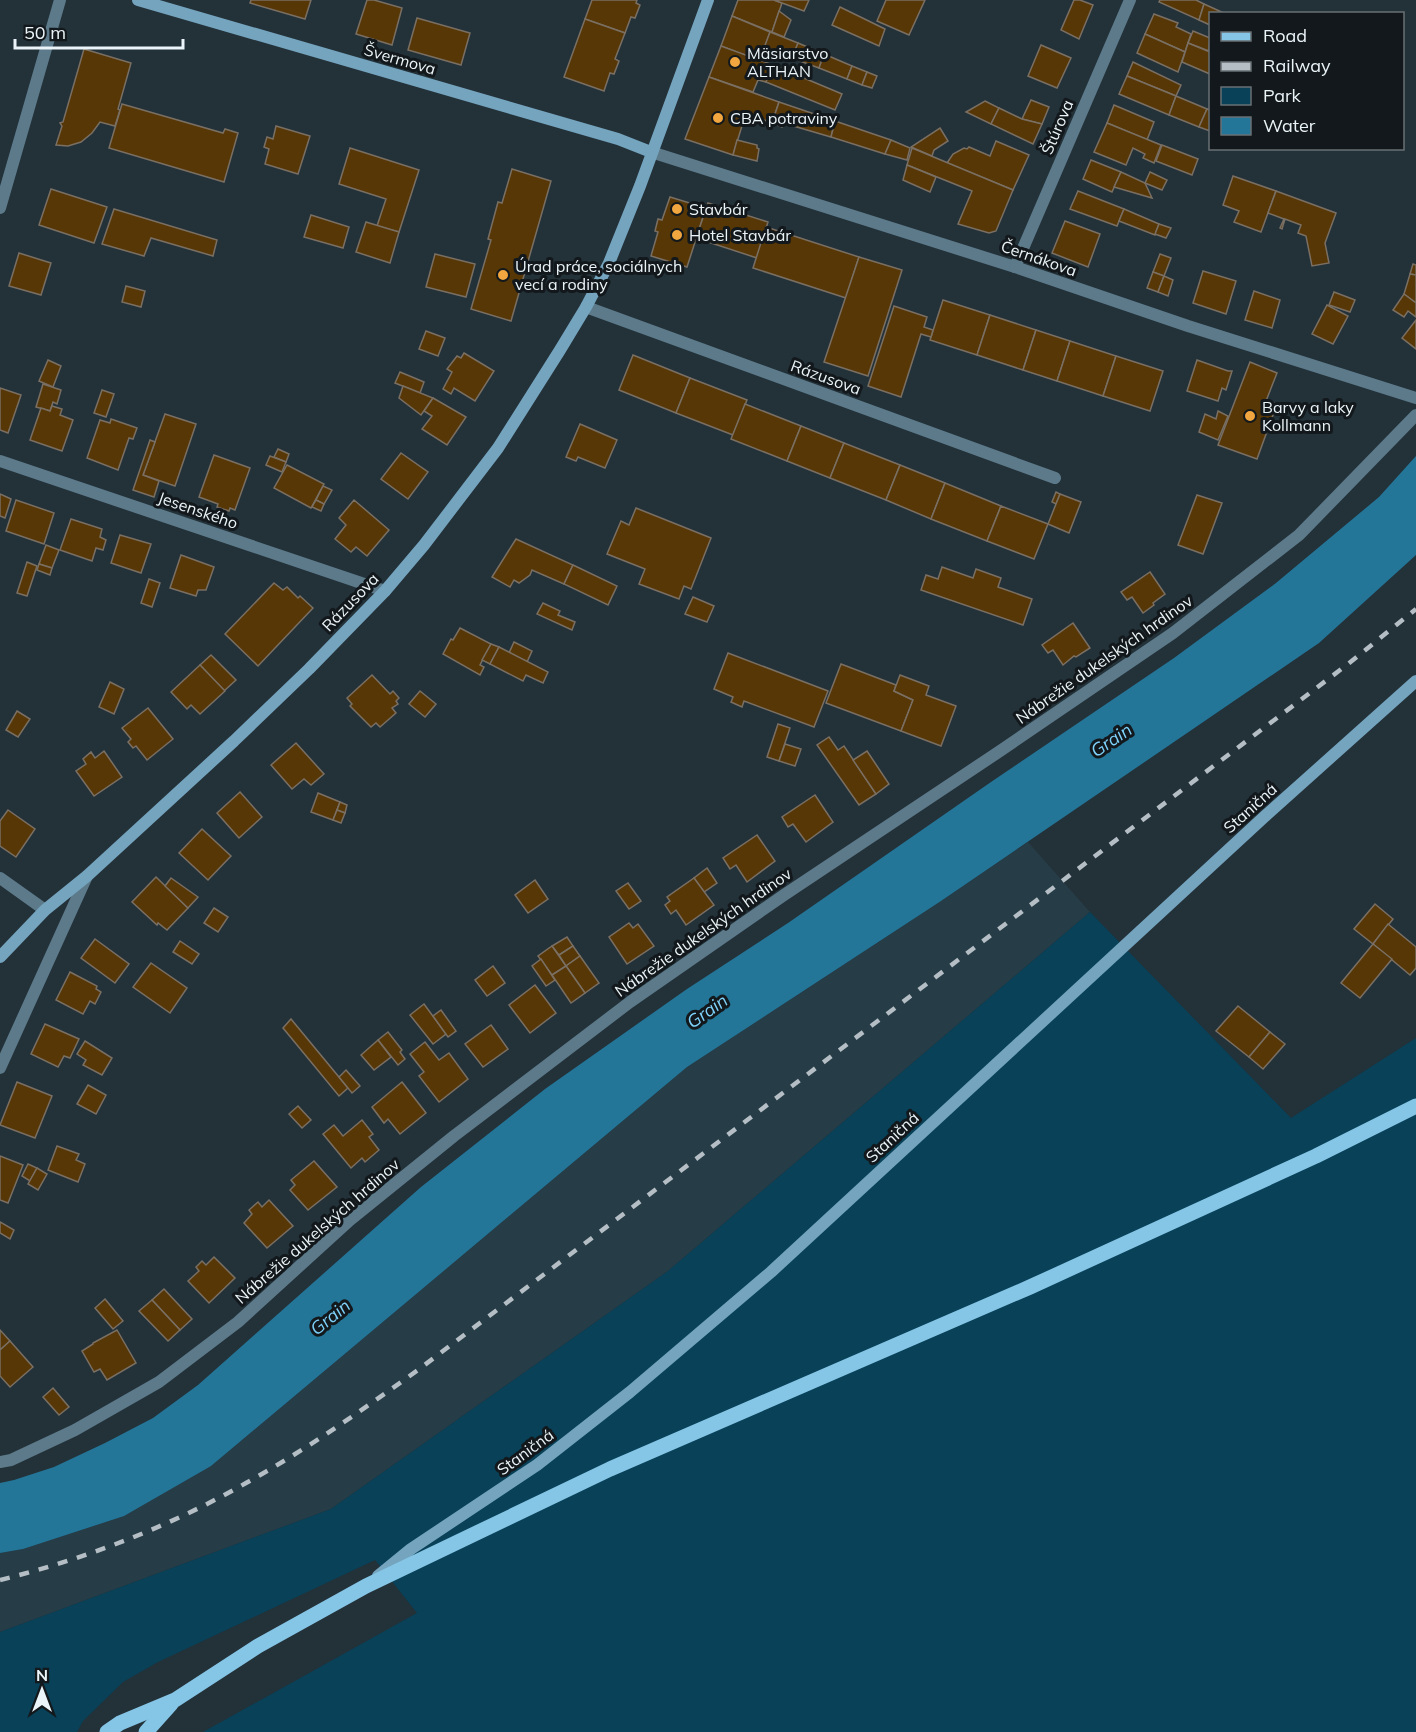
<svg xmlns="http://www.w3.org/2000/svg" width="1416" height="1732" font-family="Mulish,sans-serif">
<style>
.built{fill:#263c47}
.green{fill:#084158}
.water{fill:#247699}
.building{fill:#573706;stroke:#7a6f63;stroke-width:1.5}
.lines{fill:none;stroke-linecap:round;stroke-linejoin:round}
.street{stroke:#5c7a8a;stroke-width:12}
.secondary{stroke:#74a4be;stroke-width:12}
.primary{stroke:#85c5e6;stroke-width:15}
.rail{stroke:#b4bec4;stroke-width:4.5;stroke-dasharray:10 10;stroke-linecap:butt}
.poi-dot{fill:#f1a63f;stroke:#12181b;stroke-width:2}
.labels{text-anchor:middle;dominant-baseline:central;stroke-width:6;stroke-linejoin:round;paint-order:stroke}
.poi-label{font-size:16px;fill:#ebf4f9;stroke:#12181b;text-anchor:start}
.street-label{font-size:16px;fill:#ebf4f9;stroke:#12181b}
.water-label{font-size:18px;font-style:italic;fill:#7ed1fa;stroke:#12181b}
</style>
<rect width="100%" height="100%" fill="#233139"/>
<path class="built" d="M1028,842L1090,912L668,1271L331,1509L0,1632V1553L23,1549L211,1466L687,1067L941,901Z"/>
<path class="green" d="M1090,912L1291,1118L1416,1038V1732H203L417,1613L375,1560L158,1662L123,1682L83,1721L77,1732H0V1632L331,1509L668,1271Z"/>
<path class="water" d="M1416,456V555L1319,643L941,901L687,1067L211,1466L124,1516L23,1549L0,1553V1483L14,1480L54,1467L105,1443L153,1418L198,1385L421,1187L545,1089L687,989L788,923L991,782L1174,658L1276,583L1379,497Z"/>
<g class="building">
<path d="M251,0H311L305,19L250,3Z"/>
<path d="M367,0H374L402,8L392,45L356,34Z"/>
<path d="M592,0H637L636,3L640,5L635,18L631,17L625,33L585,19Z"/>
<path d="M738,0H774L782,3L772,32L732,16Z"/>
<path d="M774,0H809L804,11Z"/>
<path d="M886,0H925L909,35L877,21Z"/>
<path d="M1074,0H1080L1093,5L1079,39L1061,30Z"/>
<path d="M1160,0H1196L1204,4L1199,20L1159,2Z"/>
<path d="M1204,4L1226,14H1210V25L1199,20Z"/>
<path d="M840,7L885,29L879,46L832,25Z"/>
<path d="M779,11L791,20L784,37L772,32Z"/>
<path d="M1154,14L1178,23L1176,27L1191,34L1185,52L1145,34Z"/>
<path d="M732,16L770,32L760,61L721,46Z"/>
<path d="M417,18L470,33L461,65L408,50Z"/>
<path d="M585,19L625,33L615,59L619,61L614,74L610,73L604,91L564,77Z"/>
<path d="M1193,31L1210,38L1209,51L1188,43Z"/>
<path d="M770,32L798,43L792,59L764,48Z"/>
<path d="M1145,34L1185,52L1178,72L1137,53Z"/>
<path d="M798,43L824,54L819,68L792,58Z"/>
<path d="M1188,43L1210,52V74L1182,62Z"/>
<path d="M1041,45L1071,58L1057,88L1028,76Z"/>
<path d="M721,46L773,65L766,82L758,80L753,92L709,77Z"/>
<path d="M84,49L131,63L118,109L120,110L115,126L100,122L92,133L81,142L68,146L56,145L62,126L60,123L63,122Z"/>
<path d="M824,54L852,66L847,79L819,68Z"/>
<path d="M1133,62L1181,85L1176,96L1127,76Z"/>
<path d="M773,65L842,94L835,110L766,82Z"/>
<path d="M852,66L867,72L862,85L847,79Z"/>
<path d="M867,72L877,76L872,88L862,85Z"/>
<path d="M1127,76L1176,96L1169,115L1119,94Z"/>
<path d="M709,77L779,102L772,123L746,113L733,155L685,139Z"/>
<path d="M1176,96L1207,109L1199,127L1169,115Z"/>
<path d="M1031,100L1049,107L1042,124L1022,119Z"/>
<path d="M985,101L999,108L991,124L966,112Z"/>
<path d="M779,102L835,121L831,137L783,123L782,127L772,123Z"/>
<path d="M122,104L223,133L225,129L238,133L224,182L109,148Z"/>
<path d="M1114,105L1154,122L1147,140L1107,123Z"/>
<path d="M999,108L1022,119L1042,124L1033,144L991,124Z"/>
<path d="M1207,109L1210,110V131L1199,127Z"/>
<path d="M835,121L891,140L885,154L831,137Z"/>
<path d="M1107,123L1161,145L1154,163L1143,158L1145,154L1133,148L1126,165L1094,152Z"/>
<path d="M276,126L310,136L298,174L265,164L269,149L264,147L267,137L273,139Z"/>
<path d="M940,128L948,141L934,150L932,156L911,147Z"/>
<path d="M737,140L757,145V148L759,149L757,161L733,155Z"/>
<path d="M891,140L910,148L907,160L885,154Z"/>
<path d="M996,141L1029,155L1013,190L947,163L953,154L964,148L967,149L969,147L990,156Z"/>
<path d="M1162,145L1198,159L1192,175L1156,161Z"/>
<path d="M350,148L419,170L399,232L377,226L386,199L339,184Z"/>
<path d="M912,148L1013,190L996,231L989,233L958,224L972,191L907,165Z"/>
<path d="M1091,160L1121,172L1112,192L1083,179Z"/>
<path d="M907,165L936,177L930,192L903,180Z"/>
<path d="M512,169L551,181L511,321L471,309L491,240L488,239L498,202L502,203Z"/>
<path d="M1121,172L1145,183L1152,198L1114,187Z"/>
<path d="M1150,172L1167,180L1162,190L1145,183Z"/>
<path d="M1233,176L1276,191L1261,232L1234,222L1239,211L1223,205Z"/>
<path d="M51,189L107,207L94,243L39,225Z"/>
<path d="M1078,191L1124,209L1117,226L1070,209Z"/>
<path d="M1276,191L1336,213L1325,243L1329,263L1312,266L1306,236L1298,233L1301,225L1285,219L1282,229L1280,228L1284,219L1268,213Z"/>
<path d="M670,197L706,208L687,267L651,256L658,232L655,231L658,219L662,220Z"/>
<path d="M708,203L768,222L757,258L696,238Z"/>
<path d="M114,209L217,240L213,256L151,238L144,256L102,244Z"/>
<path d="M1124,209L1159,224L1155,235L1119,221Z"/>
<path d="M311,215L349,227L343,248L304,237Z"/>
<path d="M1065,221L1100,234L1088,267L1052,253Z"/>
<path d="M366,222L399,232L390,263L356,252Z"/>
<path d="M1159,224L1171,228L1166,238L1155,234Z"/>
<path d="M766,227L859,257L846,298L753,268Z"/>
<path d="M19,253L51,263L41,295L9,286Z"/>
<path d="M435,254L475,264L466,297L426,287Z"/>
<path d="M1160,254L1171,258L1164,276L1153,272Z"/>
<path d="M859,257L902,270L868,376L824,362Z"/>
<path d="M1413,264L1416,265V275L1410,274Z"/>
<path d="M1203,271L1236,281L1226,314L1193,303Z"/>
<path d="M1153,272L1164,276L1158,292L1147,288Z"/>
<path d="M1410,274L1416,275V303L1404,294Z"/>
<path d="M1164,276L1173,280L1168,296L1158,292Z"/>
<path d="M126,286L145,291L141,307L122,302Z"/>
<path d="M1254,291L1280,300L1272,328L1245,320Z"/>
<path d="M1334,292L1355,300L1350,312L1329,305Z"/>
<path d="M1404,294L1416,303V317L1408,311L1404,317L1393,310Z"/>
<path d="M943,300L990,315L977,355L930,340Z"/>
<path d="M1327,305L1348,316L1333,344L1312,334Z"/>
<path d="M894,306L927,317L924,327L933,330L931,337L921,334L901,397L868,386Z"/>
<path d="M990,315L1036,330L1023,370L977,355Z"/>
<path d="M1416,320V349L1402,338Z"/>
<path d="M1036,330L1070,341L1057,381L1023,370Z"/>
<path d="M426,331L445,338L438,356L419,349Z"/>
<path d="M1070,341L1116,356L1103,396L1057,381Z"/>
<path d="M464,353L494,371L475,401L454,388L451,394L443,389L452,372L447,369L457,356L461,358Z"/>
<path d="M633,355L690,378L676,413L619,390Z"/>
<path d="M1116,356L1163,371L1150,411L1103,396Z"/>
<path d="M48,360L61,366L53,387L39,381Z"/>
<path d="M1197,360L1228,371H1232L1226,390L1222,388L1218,401L1187,391Z"/>
<path d="M1250,362L1277,373L1266,401L1277,404L1257,459L1218,445Z"/>
<path d="M400,372L424,382L420,393L395,383Z"/>
<path d="M690,378L747,400L733,435L676,413Z"/>
<path d="M43,384L61,390L57,404L53,402L50,411L36,407Z"/>
<path d="M403,386L433,398L421,415L399,398Z"/>
<path d="M0,388L21,395L8,433L0,430Z"/>
<path d="M102,390L114,394L106,417L94,413Z"/>
<path d="M433,398L466,417L447,445L422,429L432,416L424,411Z"/>
<path d="M745,404L801,426L787,461L731,439Z"/>
<path d="M52,406L62,409L60,415L73,420L62,451L30,440L41,408L50,411Z"/>
<path d="M1218,411L1228,416L1218,440L1199,432L1205,414L1216,419Z"/>
<path d="M165,414L196,424L175,486L143,475Z"/>
<path d="M111,419L137,428L133,439L129,438L118,470L87,458L100,420L110,423Z"/>
<path d="M580,424L617,440L605,468L578,457L576,461L566,457Z"/>
<path d="M801,426L844,443L830,478L787,461Z"/>
<path d="M150,440L155,442L143,475L159,481L154,497L133,490Z"/>
<path d="M844,443L900,465L886,500L830,478Z"/>
<path d="M278,449L289,454L286,462L274,457Z"/>
<path d="M401,453L428,472L408,499L381,479Z"/>
<path d="M214,455L250,468L235,510L230,508L229,511L217,507L218,504L199,497Z"/>
<path d="M270,456L286,462L282,472L266,465Z"/>
<path d="M287,465L324,484L311,508L274,488Z"/>
<path d="M900,465L945,483L931,519L886,500Z"/>
<path d="M945,483L1001,506L987,541L931,519Z"/>
<path d="M323,486L332,490L324,504L316,500Z"/>
<path d="M1056,492L1060,494L1056,504L1052,502Z"/>
<path d="M0,494L11,499L5,518L0,516Z"/>
<path d="M1060,494L1081,502L1069,533L1048,524Z"/>
<path d="M1197,495L1222,503L1203,554L1178,545Z"/>
<path d="M16,500L54,513L44,544L6,531Z"/>
<path d="M316,500L324,504L321,511L312,507Z"/>
<path d="M354,500L389,530L367,556L356,547L351,552L335,539L346,525L339,518Z"/>
<path d="M1001,506L1048,524L1034,559L987,541Z"/>
<path d="M636,508L711,538L691,589L684,586L679,599L639,584L645,569L607,554L621,521L629,525Z"/>
<path d="M71,519L102,529L100,537L106,540L103,550L96,548L92,561L60,550Z"/>
<path d="M120,535L151,544L141,573L111,563Z"/>
<path d="M516,539L573,565L564,584L532,570L530,575L519,583L514,580L510,587L492,577Z"/>
<path d="M46,545L59,550L52,568L39,564Z"/>
<path d="M181,555L214,567L206,590H198L196,596L170,588Z"/>
<path d="M27,562L37,566L27,596L17,593Z"/>
<path d="M39,564L52,568L50,575L37,570Z"/>
<path d="M573,565L617,586L608,605L564,584Z"/>
<path d="M942,567L973,578L976,569L1001,578L998,587L1032,599L1023,625L921,590L926,575L938,579Z"/>
<path d="M1150,572L1165,594L1153,603L1154,605L1143,613L1132,597L1127,600L1121,592Z"/>
<path d="M149,579L160,583L152,607L141,603Z"/>
<path d="M274,583L283,590L287,587L298,598L300,596L313,608L258,666L225,634Z"/>
<path d="M693,597L714,606L707,622L685,614Z"/>
<path d="M543,603L560,611L558,615L575,622L572,630L537,614Z"/>
<path d="M1073,623L1090,648L1076,657L1074,656L1063,665L1053,650L1048,653L1042,645Z"/>
<path d="M460,628L491,644L480,665L484,667L480,675L443,654L451,639L453,640Z"/>
<path d="M514,642L532,651L527,662L509,653Z"/>
<path d="M491,644L499,647L490,664L482,660Z"/>
<path d="M499,647L548,672L543,683L526,675L523,681L490,664Z"/>
<path d="M728,653L828,691L814,727L744,701L742,707L731,702L733,697L714,689Z"/>
<path d="M211,655L236,680L224,691L200,665Z"/>
<path d="M841,664L896,685L894,691L913,700L901,731L826,703Z"/>
<path d="M200,665L225,691L200,714L191,705L187,709L171,692Z"/>
<path d="M372,675L390,694L393,691L399,698L396,701L398,704L392,708L396,713L380,727L376,723L371,727L350,706L352,704L347,698Z"/>
<path d="M900,675L929,686L926,695L956,706L941,746L901,731L913,700L894,691Z"/>
<path d="M110,682L124,689L114,714L99,707Z"/>
<path d="M420,691L436,704L425,717L409,704Z"/>
<path d="M148,708L173,739L147,760L136,746L133,748L128,742L131,739L122,728Z"/>
<path d="M17,711L30,719L18,737L6,730Z"/>
<path d="M778,724L790,728L779,761L767,757Z"/>
<path d="M829,737L838,750L844,746L876,794L859,805L817,745Z"/>
<path d="M296,743L324,774L311,785L304,779L292,789L271,765Z"/>
<path d="M785,744L801,749L795,766L779,761Z"/>
<path d="M104,751L122,777L94,796L76,771L86,764L83,759L91,752L95,758Z"/>
<path d="M867,751L889,784L876,794L853,760Z"/>
<path d="M240,792L262,817L239,838L217,813Z"/>
<path d="M318,793L340,802L333,820L311,812Z"/>
<path d="M815,795L833,822L806,842L793,824L788,827L782,817Z"/>
<path d="M340,802L347,805L345,813L337,810Z"/>
<path d="M8,810L35,829L16,857L0,846V821Z"/>
<path d="M337,810L345,813L341,823L333,820Z"/>
<path d="M202,829L231,856L208,880L179,853Z"/>
<path d="M757,835L775,861L747,882L736,865L730,869L723,858Z"/>
<path d="M707,868L717,883L704,892L694,878Z"/>
<path d="M156,877L188,908L167,930L158,923L157,925L132,902Z"/>
<path d="M171,878L198,897L188,908L165,886Z"/>
<path d="M694,878L714,905L686,925L676,910L671,914L665,905L670,901L667,897Z"/>
<path d="M535,880L548,899L528,913L515,895Z"/>
<path d="M628,883L641,901L629,909L616,891Z"/>
<path d="M1375,904L1393,919L1373,944L1354,929Z"/>
<path d="M214,908L228,917L218,932L204,923Z"/>
<path d="M629,923L633,928L638,924L654,946L627,964L609,937Z"/>
<path d="M1388,924L1416,947V968L1410,975L1373,944Z"/>
<path d="M567,937L573,946L559,955L552,946Z"/>
<path d="M95,939L129,964L115,983L81,958Z"/>
<path d="M180,941L199,954L192,964L173,952Z"/>
<path d="M1373,944L1392,959L1360,998L1341,983Z"/>
<path d="M552,946L566,966L552,975L538,956Z"/>
<path d="M573,946L580,956L566,966L559,955Z"/>
<path d="M580,956L599,983L585,993L566,966Z"/>
<path d="M541,959L555,980L546,986L532,966Z"/>
<path d="M151,963L187,988L170,1013L133,987Z"/>
<path d="M493,966L505,983L487,996L475,980Z"/>
<path d="M566,966L585,993L571,1003L552,975Z"/>
<path d="M70,972L97,986L96,989L101,992L95,1004L90,1001L83,1014L56,1000Z"/>
<path d="M535,985L556,1013L530,1033L509,1005Z"/>
<path d="M424,1004L446,1034L433,1044L410,1015Z"/>
<path d="M1238,1006L1270,1032L1249,1057L1216,1031Z"/>
<path d="M441,1010L456,1031L448,1037L433,1016Z"/>
<path d="M291,1019L348,1088L339,1096L283,1028Z"/>
<path d="M45,1024L79,1039L70,1058L64,1056L58,1067L31,1054Z"/>
<path d="M491,1025L508,1049L483,1067L465,1044Z"/>
<path d="M388,1032L402,1050L400,1052L405,1059L398,1065L378,1040Z"/>
<path d="M1270,1032L1285,1044L1263,1069L1249,1057Z"/>
<path d="M378,1040L391,1057L374,1070L361,1055Z"/>
<path d="M85,1041L112,1058L102,1075L83,1065L86,1060L77,1054Z"/>
<path d="M425,1042L439,1060L449,1053L468,1079L439,1102L419,1076L424,1072L410,1054Z"/>
<path d="M346,1070L360,1086L352,1093L339,1077Z"/>
<path d="M17,1082L52,1096L35,1138L0,1125Z"/>
<path d="M402,1082L426,1113L400,1134L388,1119L384,1123L372,1107Z"/>
<path d="M88,1085L106,1095L96,1114L77,1104Z"/>
<path d="M298,1106L311,1120L302,1128L289,1114Z"/>
<path d="M362,1120L373,1134L369,1137L379,1150L365,1162L362,1158L351,1168L323,1134L334,1125L343,1136Z"/>
<path d="M57,1146L79,1154L76,1160L85,1164L78,1182L48,1170Z"/>
<path d="M0,1156L23,1165L8,1203L0,1200Z"/>
<path d="M314,1161L337,1187L308,1210L290,1190L295,1185L291,1180Z"/>
<path d="M28,1164L37,1168L30,1181L22,1176Z"/>
<path d="M37,1168L47,1174L38,1190L28,1184Z"/>
<path d="M269,1200L293,1226L267,1248L244,1223L252,1214L249,1210L258,1202L262,1207Z"/>
<path d="M0,1222L14,1230L10,1239L0,1233Z"/>
<path d="M214,1257L235,1278L209,1303L188,1281L199,1271L196,1267L202,1261L206,1265Z"/>
<path d="M164,1289L192,1319L180,1330L152,1300Z"/>
<path d="M105,1299L123,1321L113,1329L95,1308Z"/>
<path d="M152,1300L180,1330L168,1341L139,1311Z"/>
<path d="M0,1330L10,1341L0,1350Z"/>
<path d="M117,1330L136,1363L107,1380L100,1369L94,1372L82,1351L93,1344V1343Z"/>
<path d="M10,1341L33,1367L10,1387L0,1376V1350Z"/>
<path d="M53,1388L69,1407L59,1415L43,1397Z"/>
</g>
<g class="lines">
<g class="street">
<path d="M651,152L1015,267L1188,326L1416,398"/>
<path d="M0,208L60,0"/>
<path d="M1015,267L1130,0"/>
<path d="M586,307L1055,478"/>
<path d="M0,461L385,591"/>
<path d="M0,878L45,910"/>
<path d="M0,1068L87,876"/>
<path d="M0,1462L11,1460L75,1430L159,1382L238,1322L350,1220L454,1136L630,1002L784,895L1000,751L1173,633L1299,535L1416,415"/>
</g>
<g class="secondary">
<path d="M138,0L618,139L651,152"/>
<path d="M0,957L45,910L87,876L234,741L309,669L385,591L424,545L498,448L560,350L586,307L609,263L640,186L708,0"/>
<path d="M378,1576L411,1549L537,1465L630,1392L771,1272L1264,817L1416,681"/>
</g>
<g class="primary">
<path d="M107,1732L120,1723L175,1700L258,1646L366,1586L610,1469L1030,1287L1316,1156L1416,1106"/>
<path d="M146,1732L171,1704"/>
</g>
<path class="rail" d="M0,1580C85,1559 169,1527 246,1483C306,1450 362,1410 418,1370L1348,664L1416,609"/>
</g>
<g class="poi-dot">
<circle cx="735" cy="62" r="6"/>
<circle cx="718" cy="118" r="6"/>
<circle cx="677" cy="209" r="6"/>
<circle cx="677" cy="235" r="6"/>
<circle cx="503" cy="275" r="6"/>
<circle cx="1250" cy="416" r="6"/>
</g>
<g class="labels">
<g class="poi-label">
<text x="747" y="53">Mäsiarstvo<tspan x="747" dy="18">ALTHAN</tspan></text>
<text x="730" y="118">CBA potraviny</text>
<text x="689" y="209">Stavbár</text>
<text x="689" y="235">Hotel Stavbár</text>
<text x="515" y="266">Úrad práce, sociálnych<tspan x="515" dy="18">vecí a rodiny</tspan></text>
<text x="1262" y="407">Barvy a laky<tspan x="1262" dy="18">Kollmann</tspan></text>
</g>
<g class="street-label">
<text transform="translate(400 59) rotate(16)">Švermova</text>
<text transform="translate(1057 127) rotate(-67)">Štúrova</text>
<text transform="translate(1039 258) rotate(19)">Černákova</text>
<text transform="translate(826 377) rotate(20)">Rázusova</text>
<text transform="translate(198 510) rotate(19)">Jesenského</text>
<text transform="translate(350 602) rotate(-46)">Rázusova</text>
<text transform="translate(1104 659) rotate(-35)">Nábrežie dukelských hrdinov</text>
<text transform="translate(1250 808) rotate(-42)">Staničná</text>
<text transform="translate(703 932) rotate(-35)">Nábrežie dukelských hrdinov</text>
<text transform="translate(892 1137) rotate(-43)">Staničná</text>
<text transform="translate(317 1231) rotate(-41)">Nábrežie dukelských hrdinov</text>
<text transform="translate(525 1452) rotate(-36)">Staničná</text>
</g>
<g class="water-label">
<text transform="translate(1111 740) rotate(-34)">Grain</text>
<text transform="translate(707 1011) rotate(-35)">Grain</text>
<text transform="translate(330 1317) rotate(-39)">Grain</text>
</g>
</g>
<rect x="1209" y="12" width="195" height="138" fill="#12181b" stroke="#697074" stroke-width="1.5"/>
<rect x="1221" y="32" width="30" height="9" fill="#85c5e6" stroke="#697074" stroke-width="1.5"/>
<text x="1263" y="42" font-size="18" fill="#ebf4f9">Road</text>
<rect x="1221" y="62" width="30" height="9" fill="#b4bec4" stroke="#697074" stroke-width="1.5"/>
<text x="1263" y="72" font-size="18" fill="#ebf4f9">Railway</text>
<rect x="1221" y="87" width="30" height="18" fill="#084158" stroke="#697074" stroke-width="1.5"/>
<text x="1263" y="102" font-size="18" fill="#ebf4f9">Park</text>
<rect x="1221" y="117" width="30" height="18" fill="#247699" stroke="#697074" stroke-width="1.5"/>
<text x="1263" y="132" font-size="18" fill="#ebf4f9">Water</text>
<g transform="translate(42 1690)" stroke="#12181b" stroke-width="4.5" paint-order="stroke">
<path d="M0-4.5L10 22L0 15L-10 22Z" fill="#ebf4f9"/>
<text y="-9" font-size="16" font-weight="bold" text-anchor="middle" fill="#ebf4f9">N</text>
</g>
<path d="M15 39v9h168v-9" fill="none" stroke="#ebf4f9" stroke-width="3"/>
<text x="24" y="39" font-size="18" fill="#ebf4f9" stroke="#12181b" stroke-width="4.5" paint-order="stroke">50 m</text>
</svg>
